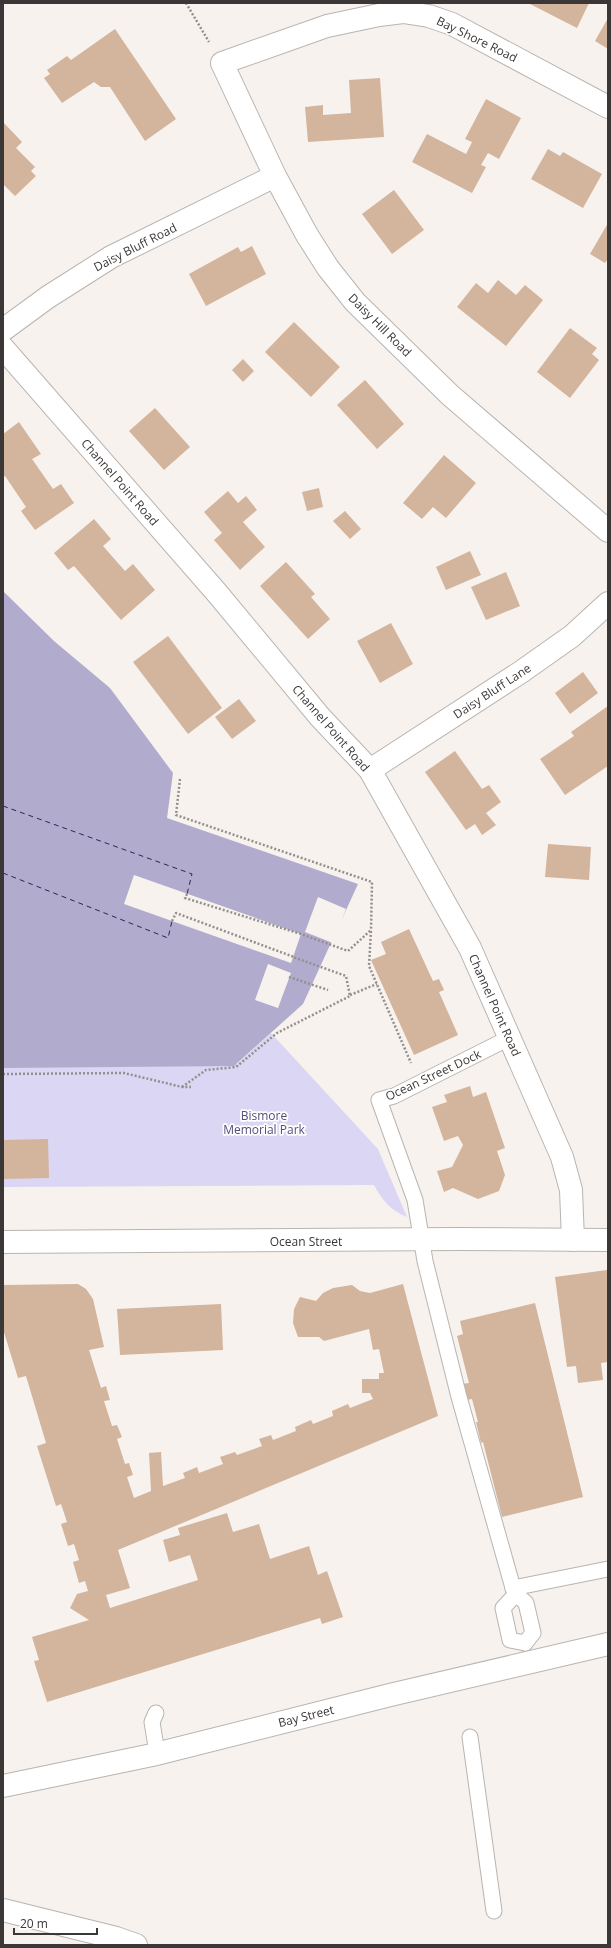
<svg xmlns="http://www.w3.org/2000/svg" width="611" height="1948" font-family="'Open Sans',sans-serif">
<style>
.green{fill:#dbd6f4}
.water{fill:#b1abce}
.pier{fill:#f8f2ee}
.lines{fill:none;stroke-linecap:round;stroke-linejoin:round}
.ferry{stroke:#302451;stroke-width:1;stroke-dasharray:5 4;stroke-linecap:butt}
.building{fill:#d3b49c}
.lane-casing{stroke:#b9b4b0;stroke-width:17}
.street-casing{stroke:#b9b4b0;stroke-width:24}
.secondary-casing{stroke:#b9b4b0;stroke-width:24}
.path{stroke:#948f8d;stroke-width:2.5;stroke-dasharray:2 2;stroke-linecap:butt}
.lane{stroke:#fff;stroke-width:15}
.street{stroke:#fff;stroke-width:22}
.secondary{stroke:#fff;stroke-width:22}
.labels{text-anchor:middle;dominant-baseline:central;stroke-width:3.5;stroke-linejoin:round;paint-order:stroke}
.street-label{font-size:12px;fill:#3a3736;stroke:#fff}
.park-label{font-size:12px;fill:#574c7d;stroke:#fff}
</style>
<rect width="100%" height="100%" fill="#f8f2ee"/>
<path class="green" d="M271,1033L378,1149L407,1217C391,1211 382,1200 374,1185L3,1187V1066L237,1064Z"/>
<path class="water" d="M3,591L54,641L110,688L173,773L167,818L358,884L303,1004L234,1066L3,1068Z"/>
<g class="pier">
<path d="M134,875L301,934L291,963L124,904Z"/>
<path d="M318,897L346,909L333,943L305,932Z"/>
<path d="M268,964L291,973L278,1008L255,1000Z"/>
</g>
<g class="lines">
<g class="ferry">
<path d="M3,806L192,874L187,894"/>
<path d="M3,873L168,938L172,921"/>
</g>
</g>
<g class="building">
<path d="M528,3H589L577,28Z"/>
<path d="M608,18V49L595,41Z"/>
<path d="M115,29L176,119L145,141L110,87H101L94,82L62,103L44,78L50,74L47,70L67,56L71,60Z"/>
<path d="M380,78L384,137L308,142L305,107L323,105V115L351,113L349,80Z"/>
<path d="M486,99L521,118L499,159L488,153L481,165L486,167L472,193L412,162L427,134L466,154L472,142L465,139Z"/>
<path d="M3,122L22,142L16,148L35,167L31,171L36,176L15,196L3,184Z"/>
<path d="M548,149L560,156L563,152L602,174L583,208L531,179Z"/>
<path d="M394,190L424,230L392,254L362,214Z"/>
<path d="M608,223V259L605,263L590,254Z"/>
<path d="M252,246L266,274L206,306L189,274L238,247L241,252Z"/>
<path d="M498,280L516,295L525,285L543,300L506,346L457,307L476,283L488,293Z"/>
<path d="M294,322L340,367L311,397L265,352Z"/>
<path d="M570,328L597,348L592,354L599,360L570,398L537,372Z"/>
<path d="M243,359L254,371L243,382L232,370Z"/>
<path d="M365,380L404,424L377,449L337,405Z"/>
<path d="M155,408L190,447L164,470L129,431Z"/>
<path d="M19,422L41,454L32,459L53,489L61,484L74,503L35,530L21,511L26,507L5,476L3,477V434Z"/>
<path d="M444,455L476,483L446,518L433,507L422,519L403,503Z"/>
<path d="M319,488L323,507L307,511L302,492Z"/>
<path d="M228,491L238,503L246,496L257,510L243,522L265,547L240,570L214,540L222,533L204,512Z"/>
<path d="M345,511L361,529L350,539L333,521Z"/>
<path d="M94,519L111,539L103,546L125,571L133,564L155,590L121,620L74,566L68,570L54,553Z"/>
<path d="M470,551L481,575L446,590L436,567Z"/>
<path d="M286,562L315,594L311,597L330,619L308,639L260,586Z"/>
<path d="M506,572L520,606L486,620L471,587Z"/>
<path d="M391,623L413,664L380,683L357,641Z"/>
<path d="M168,636L222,708L188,734L133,662Z"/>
<path d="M583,672L598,693L570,714L555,693Z"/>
<path d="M239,699L256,721L232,739L215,717Z"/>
<path d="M608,706V766L565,795L540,759L574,736L571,732Z"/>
<path d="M455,751L482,789L489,785L501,802L486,813L496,825L482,835L475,824L466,830L425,772Z"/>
<path d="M548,844L591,847L589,880L545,877Z"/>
<path d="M409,929L433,981L439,979L444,990L439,992L458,1035L414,1055L371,960L386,954L381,942Z"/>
<path d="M470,1086L473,1097L486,1092L505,1148L497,1151L505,1175L499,1191L478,1199L453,1188L444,1192L437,1171L452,1167L463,1145L458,1136L444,1141L432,1107L447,1102L444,1095Z"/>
<path d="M48,1139L49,1178L3,1179V1140Z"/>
<path d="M607,1270L608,1362L601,1363L603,1380L578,1383L576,1366L567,1367L555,1277Z"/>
<path d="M78,1284L86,1289L93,1299L104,1347L89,1350L101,1388L106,1386L110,1400L104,1401L112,1426L117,1425L122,1437L117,1439L125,1464L129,1463L133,1475L127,1477L134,1498L151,1491L149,1453L161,1452L163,1486L185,1478L183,1473L197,1467L199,1473L223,1464L220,1457L235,1452L237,1455L262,1446L259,1439L271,1435L273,1440L296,1431L295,1427L311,1420L313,1424L333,1416L332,1411L348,1404L350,1408L373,1399L370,1393H362V1379H379V1373H384L379,1349L373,1350L369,1329L324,1341L319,1337H298L293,1323L294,1309L300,1297L316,1301L323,1293L333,1288L352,1285L360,1291L370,1293L403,1284L438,1416L118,1550L130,1588L106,1595L110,1608L198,1580L190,1555L169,1562L163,1540L180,1535L178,1528L227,1513L233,1532L259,1524L270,1559L309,1546L318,1575L327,1571L343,1617L322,1624L320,1618L47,1702L34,1661L39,1660L32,1637L89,1620L70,1608L77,1594L88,1591L85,1581L79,1583L73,1562L79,1560L74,1544L68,1546L61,1524L67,1522L61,1504L56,1506L37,1446L46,1443L26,1376L18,1378L3,1329V1285Z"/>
<path d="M535,1303L583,1497L502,1517L483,1442L481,1443L476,1422H478L472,1399L466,1400L462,1384L469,1383L457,1336L463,1334L460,1321Z"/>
<path d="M221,1304L223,1350L120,1355L117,1309Z"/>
</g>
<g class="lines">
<defs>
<g id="lane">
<path d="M509,1038L394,1096L379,1100L415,1200L425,1261L459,1397L513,1588L516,1594L526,1603L533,1633L525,1643"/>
<path d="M513,1588L608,1569"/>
<path d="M516,1594L503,1608L510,1640L525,1643"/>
<path d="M156,1713L152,1722L157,1753"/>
<path d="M470,1737L494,1911"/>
</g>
<g id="street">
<path d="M608,107L452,24L429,16L403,12L379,15L327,26L222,63L275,176L307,235L328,268L355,302L450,395L608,531"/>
<path d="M3,330L48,297L111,257L275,176"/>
<path d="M3,348L217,593L320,717L370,770L470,948L562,1157L571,1190L573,1240"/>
<path d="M370,770L521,672L572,636L608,603"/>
<path d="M3,1786L152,1755L390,1695L608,1644"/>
</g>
<g id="secondary">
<path d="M3,1242L456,1239L608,1240"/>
<path d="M3,1910L116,1938L136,1945"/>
</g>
</defs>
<use href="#lane" class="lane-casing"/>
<use href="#street" class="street-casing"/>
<use href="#secondary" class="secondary-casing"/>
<g class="path">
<path d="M186,3L209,42"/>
<path d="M180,779L176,815L372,882L371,930"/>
<path d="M187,894L185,898L301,934L348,951L371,930L369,966L411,1063"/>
<path d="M172,921L176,913L294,957"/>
<path d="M289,977L328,990"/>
<path d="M350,995L377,984"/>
<path d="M3,1074L124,1073L182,1087H191"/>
<path d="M182,1087L206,1070L236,1067L277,1033L350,996L346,976L293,957"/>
</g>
<use href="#lane" class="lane"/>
<use href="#street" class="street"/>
<use href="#secondary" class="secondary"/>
</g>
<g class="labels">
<g class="street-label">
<text transform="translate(477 39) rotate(26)">Bay Shore Road</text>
<text transform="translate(135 247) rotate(-27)">Daisy Bluff Road</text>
<text transform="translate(380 325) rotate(45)">Daisy Hill Road</text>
<text transform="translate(120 482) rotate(49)">Channel Point Road</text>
<text transform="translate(492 691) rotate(-33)">Daisy Bluff Lane</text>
<text transform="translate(331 728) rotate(49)">Channel Point Road</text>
<text transform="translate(495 1005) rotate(66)">Channel Point Road</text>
<text transform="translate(433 1075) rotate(-25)">Ocean Street Dock</text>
<text x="306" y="1241">Ocean Street</text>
<text transform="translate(306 1716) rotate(-14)">Bay Street</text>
</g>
<g class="park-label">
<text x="264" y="1115">Bismore<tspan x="264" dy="14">Memorial Park</tspan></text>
</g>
</g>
<rect width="611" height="1948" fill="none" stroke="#3a3736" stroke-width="8"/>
<path d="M14 1928v6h83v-6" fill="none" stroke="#3a3736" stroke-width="2"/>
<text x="20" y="1928" font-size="12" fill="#3a3736" stroke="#ffffff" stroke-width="3" paint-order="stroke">20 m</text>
</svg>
